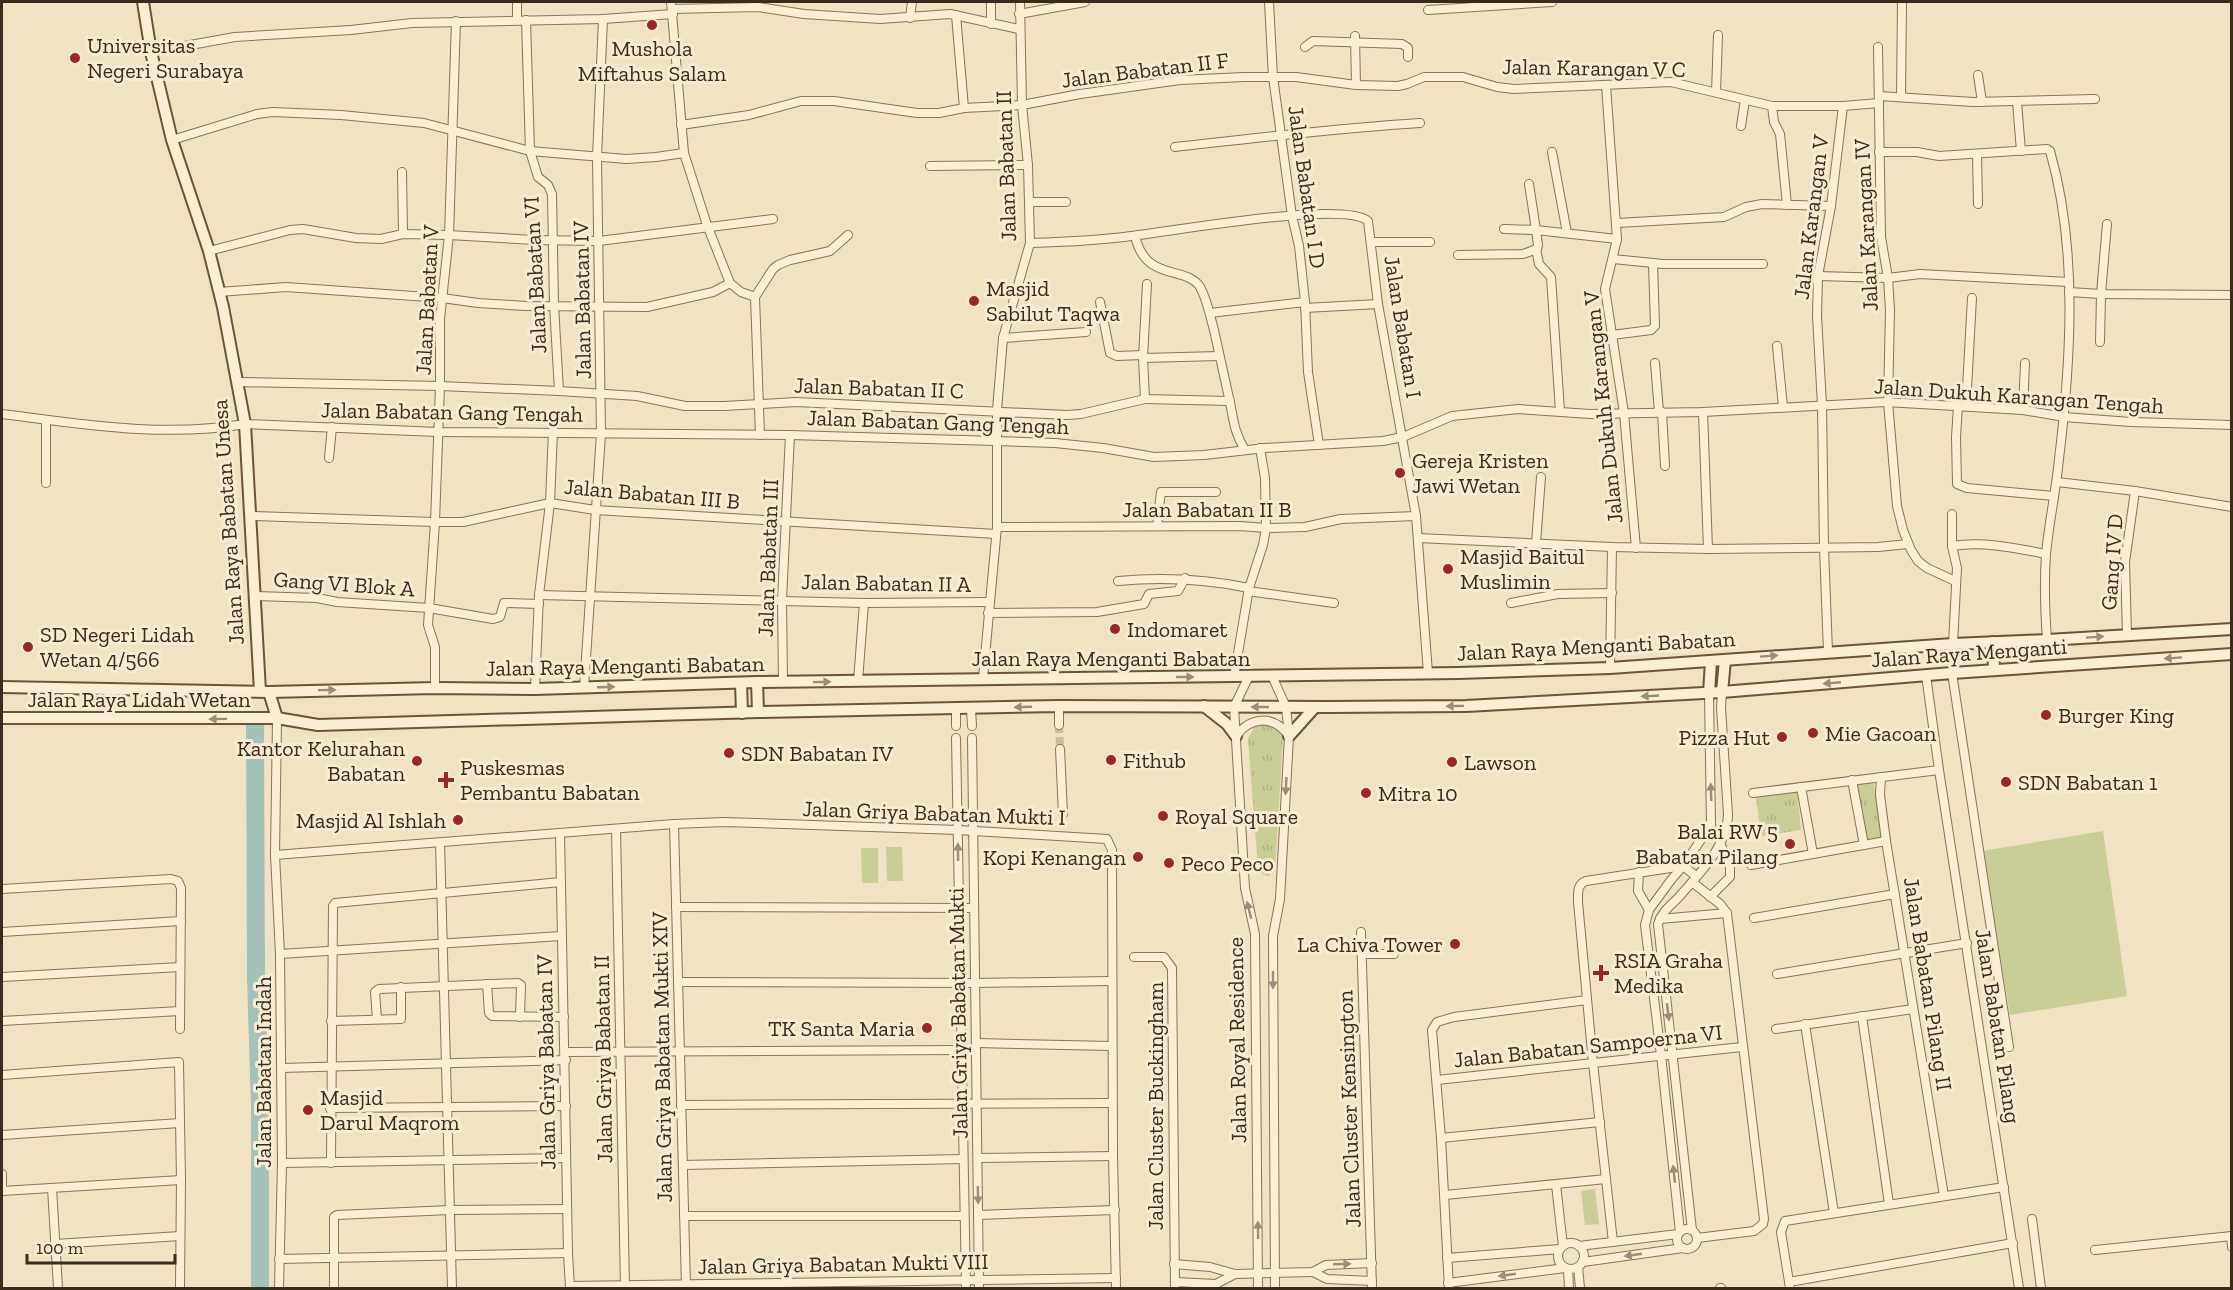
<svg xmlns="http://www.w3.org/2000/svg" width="2233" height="1290" font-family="'Zilla Slab',serif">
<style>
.park{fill:url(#park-tufts)}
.pitch{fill:#c8ce95}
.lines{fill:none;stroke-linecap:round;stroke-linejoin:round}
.river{stroke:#a4c2b9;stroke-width:18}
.street-tunnel{stroke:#cbbda1;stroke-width:8;stroke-dasharray:8 4;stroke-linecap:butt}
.street-casing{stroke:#8a7358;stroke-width:10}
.secondary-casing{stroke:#6c543b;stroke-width:14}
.street{stroke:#faefd5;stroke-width:8}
.secondary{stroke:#faefd5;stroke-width:10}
.oneway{fill:#9a8d79}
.poi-dot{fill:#9c2627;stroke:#f7ecd2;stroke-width:2}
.labels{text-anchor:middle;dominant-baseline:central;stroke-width:6;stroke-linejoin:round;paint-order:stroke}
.poi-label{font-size:22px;fill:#392b1d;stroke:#f7ecd2;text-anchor:start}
.street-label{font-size:22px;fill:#392b1d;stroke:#f7ecd2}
</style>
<defs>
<pattern id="park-tufts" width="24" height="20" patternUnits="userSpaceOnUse" patternTransform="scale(1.5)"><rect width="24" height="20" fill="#c8ce95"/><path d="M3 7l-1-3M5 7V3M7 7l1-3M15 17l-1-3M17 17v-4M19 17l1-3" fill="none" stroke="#adb180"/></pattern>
</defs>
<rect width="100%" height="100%" fill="#f0e2c2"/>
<g class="park">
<path d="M1266,722L1281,732L1283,737L1275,871L1268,876L1260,873L1258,868L1248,739L1255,725Z"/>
<path d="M1873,780L1884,839L1866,842L1855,784Z"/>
<path d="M1797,792L1801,830L1761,836L1756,797Z"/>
</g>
<g class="pitch">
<path d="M2103,831L2127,996L2010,1015L1982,851Z"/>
<path d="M886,847H902L903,881H887Z"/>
<path d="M861,848H878V883H862Z"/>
<path d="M1595,1189L1599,1224L1585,1225L1581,1191Z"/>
</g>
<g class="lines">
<path class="river" d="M255,724L256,977L260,1108V1288"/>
<path class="street-tunnel" d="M1059,725L1060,749"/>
<defs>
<g id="street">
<path d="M671,2L684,153L707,225L730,283L741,292L755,297"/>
<path d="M1269,2L1273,77L1292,216L1299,246L1305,302L1308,372L1319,445"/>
<path d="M672,9L758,7L804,14L880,19L950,14L1019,29"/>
<path d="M1428,10L1552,2"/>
<path d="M1019,14L1085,2"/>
<path d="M956,15L964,108"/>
<path d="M910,18L912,2"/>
<path d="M517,20V2"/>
<path d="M526,20L530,151L538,177L548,185L552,194L554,305L559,391"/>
<path d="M991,24V2"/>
<path d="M1355,36L1356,85"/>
<path d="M1305,47L1313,41L1402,44L1408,48V57"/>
<path d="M1878,47L1881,237L1888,278L1890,310L1888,402L1897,506L1903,530L1911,550L1918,561L1927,568L1955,581"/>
<path d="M151,52L235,37L351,30L412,23L603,19L673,14"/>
<path d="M1978,75L1982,102"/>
<path d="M1606,85L1617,239L1605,289L1624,413L1636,548"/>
<path d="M1716,92L1718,35"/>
<path d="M1879,96L1973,102L2095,99"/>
<path d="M1901,97L1902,2"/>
<path d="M2017,102L2021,151"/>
<path d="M1772,106L1774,122L1780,134L1787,205"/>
<path d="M681,125L749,115L801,101H834L917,113H939L964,108L1022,105L1080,94L1180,80L1244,77H1296L1356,85L1398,86L1407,84L1424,77H1463L1497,87L1514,89L1671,82L1772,106H1843L1879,103"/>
<path d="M1741,126L1745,100"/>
<path d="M172,140L257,114L273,112L341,115L424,123L530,151L626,159L656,157L684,153"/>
<path d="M1175,147C1256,138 1338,128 1420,123"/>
<path d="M1552,152L1567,233"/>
<path d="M1879,152H1917L1939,156L2047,149L2050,151C2078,248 2071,360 2059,459C2056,491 2049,522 2046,554C2044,582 2045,612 2047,640"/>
<path d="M1977,154L1978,204"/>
<path d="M930,166L1028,165"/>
<path d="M402,172L403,234"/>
<path d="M1030,202H1066"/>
<path d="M1617,223L1724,217L1746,207L1762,204L1831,206"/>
<path d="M2107,224L2101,294L2232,295"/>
<path d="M1504,229L1536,230L1529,184"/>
<path d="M1135,236C1146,283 1186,265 1200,287C1207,299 1210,316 1214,330C1219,353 1224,375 1229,398C1234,420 1233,430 1245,450"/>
<path d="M1371,242H1430"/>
<path d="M1030,243C1064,242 1097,241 1131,236C1170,232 1343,200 1368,221L1378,304L1416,516L1428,673"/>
<path d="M1536,249L1539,264L1551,277L1560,411"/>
<path d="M209,251L290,230L303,229L356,238L381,239L403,234L449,235L534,240L599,241L773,219"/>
<path d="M1458,255L1523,254L1537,249L1538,245L1536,230L1617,239"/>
<path d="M1613,259L1663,264H1763"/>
<path d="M1818,276L1888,278L1920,274L2069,282"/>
<path d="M1147,284L1143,358L1145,399L1230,401"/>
<path d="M219,292L286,287L442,298L478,303L526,306L647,307L713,292L730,283"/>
<path d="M2069,292L2101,294L2100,342"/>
<path d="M1100,302L1110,353L1117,356L1143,355"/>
<path d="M1305,308L1378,304"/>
<path d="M1210,313L1305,302"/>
<path d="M1612,335L1651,330L1655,326L1653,263"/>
<path d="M1003,338L1086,332"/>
<path d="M1777,346L1783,407"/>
<path d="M1143,358L1219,356"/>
<path d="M1655,363L1659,412"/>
<path d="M237,382L440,386L559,391L637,396L685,406H724L796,402L1067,415L1081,414L1145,399"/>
<path d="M1958,406L1956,437L1957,484L1967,488L2054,496"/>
<path d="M1966,406L1972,298"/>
<path d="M2023,410L2025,363"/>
<path d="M1662,412L1665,466"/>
<path d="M1703,412L1708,549"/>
<path d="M2,414C82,424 163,438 245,424L438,432L790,435L996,441L1055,443L1103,448L1154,457L1204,455L1265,448L1383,441L1403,437L1452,416L1518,409L1590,414L1703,412L1886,402L2023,410L2064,417L2131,422L2232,425"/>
<path d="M760,435L755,297L773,269L778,265L790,260L830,251L848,235"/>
<path d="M329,458L332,427"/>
<path d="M2057,482L2135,491L2232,507"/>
<path d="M46,483V420"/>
<path d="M1952,514V546L1957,568L1953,644"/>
<path d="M251,516L435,522H463L550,503L595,510L996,534"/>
<path d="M1157,526L1161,492H1216"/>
<path d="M997,527L1240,526L1266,528L1305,527L1341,519L1416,516"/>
<path d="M1418,538L1612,547L1708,549L1878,547L1908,544"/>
<path d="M1536,543L1541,477"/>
<path d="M1952,546C1984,541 2015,548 2046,554"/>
<path d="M1118,581C1163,577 1205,579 1249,588"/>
<path d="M1248,591L1334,603"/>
<path d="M539,595L864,603L989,602"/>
<path d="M256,596L317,598L337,602L429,608L493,619L500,617L504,603L539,604"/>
<path d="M1511,603L1558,594L1612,593"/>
<path d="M988,613L1097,612L1144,604L1149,594L1178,591L1185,578"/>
<path d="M2127,635L2125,562L2135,491"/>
<path d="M1828,652L1824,548L1822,405L1817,316L1818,276L1831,206L1843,106"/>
<path d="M1610,668L1612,547"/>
<path d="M1952,673L2009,1047"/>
<path d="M1926,675L1939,770L2019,1288"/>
<path d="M1249,676L1234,707L1245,888L1255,934L1258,1288"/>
<path d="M1272,676L1286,707L1289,736L1280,899L1273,936L1275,1288"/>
<path d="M1234,677L1249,588L1263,545L1266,528L1265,478L1260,448"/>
<path d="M983,678L997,527V410L1003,338L1030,243L1028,165L1022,105L1020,2"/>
<path d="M858,681L864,603"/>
<path d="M783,682L782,600L790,435"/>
<path d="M435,688V647L428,625L435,522L440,386V319L449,235L456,21"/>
<path d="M584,688L601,434L597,157L603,19"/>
<path d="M535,689L539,595L550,503L553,431"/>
<path d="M1059,706V725"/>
<path d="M956,709V726"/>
<path d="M971,709L972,726"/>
<path d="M277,718L275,855L280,954L282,1163L279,1288"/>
<path d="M1236,736C1251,716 1274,715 1289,736"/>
<path d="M956,738L966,1288"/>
<path d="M972,738L979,1288"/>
<path d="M1060,749L1063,814"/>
<path d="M1881,777L1880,795L1886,841L1944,1196"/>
<path d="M1852,780L1864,845"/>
<path d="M1801,787L1813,854"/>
<path d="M1753,793L1939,770"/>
<path d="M674,824L686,1287"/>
<path d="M616,829L625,1288"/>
<path d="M560,834L568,1253L570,1288"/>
<path d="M440,843L452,1288"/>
<path d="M275,855L674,824L724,822L958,830L1107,839L1112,850L1113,1156L1116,1288"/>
<path d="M1751,865L1886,841"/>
<path d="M1639,872L1638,891L1649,910"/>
<path d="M1692,882L1720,904L1727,913L1764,1219L1763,1224L1754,1231L1697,1238"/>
<path d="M2,889L171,879L178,881L181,888L180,1029"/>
<path d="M1710,897L1730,877V866L1720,843"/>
<path d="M676,907L974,908"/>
<path d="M1754,918L1895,894"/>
<path d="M1660,919L1727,913"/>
<path d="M2,932L181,921"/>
<path d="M1361,932L1372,1288"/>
<path d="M280,954L561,936"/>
<path d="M1362,954H1394"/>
<path d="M1134,957H1164L1172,968L1175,1288"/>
<path d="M1777,974L1967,943"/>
<path d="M2,977L180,967"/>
<path d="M678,982L975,983L1112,981"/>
<path d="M487,984L489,1013L492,1016L564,1017"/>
<path d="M1862,1016L1889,1204"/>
<path d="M377,1019L375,992L379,989L518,983L521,985L520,1017"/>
<path d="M2,1021L180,1011"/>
<path d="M331,1021L401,1019V987"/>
<path d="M1805,1024L1834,1213"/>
<path d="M1776,1029L1913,1009"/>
<path d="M976,1043L1112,1046"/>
<path d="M565,1052L962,1050"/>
<path d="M282,1068L566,1060"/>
<path d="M2,1075L179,1062L181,1180L180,1288"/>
<path d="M1437,1080L1742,1047"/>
<path d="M681,1105L1112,1103"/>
<path d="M330,1108L566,1106"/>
<path d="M2,1135L180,1123"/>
<path d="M1441,1138L1600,1122"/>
<path d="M978,1158L1113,1156"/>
<path d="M282,1163L566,1158"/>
<path d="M331,1163L333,906L335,903L561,882"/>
<path d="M683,1165L963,1159"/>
<path d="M2,1174V1191"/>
<path d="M1556,1185L1563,1246"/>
<path d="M52,1188L58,1288"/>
<path d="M2,1191L181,1180"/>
<path d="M1445,1195L1606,1179"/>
<path d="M978,1215L1115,1210"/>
<path d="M684,1216H964"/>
<path d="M2032,1219L2041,1288"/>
<circle cx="1687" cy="1239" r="10"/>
<path d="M1692,1230L1658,924C1661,913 1670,906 1678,898C1698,875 1728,846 1728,814L1721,708L1722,692"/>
<path d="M1680,1232L1661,1055L1645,925L1649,910L1671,880L1683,866L1711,825L1709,693"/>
<path d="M2231,1236L2232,1247"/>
<path d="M1613,1242L1593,1063L1578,902C1578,893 1577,884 1586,881L1683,866L1696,876"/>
<circle cx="1571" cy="1256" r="13"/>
<path d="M55,1244L180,1236"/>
<path d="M1579,1246L1678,1234"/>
<path d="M2095,1250L2232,1236"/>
<path d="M1447,1258L1560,1249"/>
<path d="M279,1259L568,1253"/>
<path d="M1583,1262L1683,1248"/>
<path d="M1174,1264L1210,1267L1235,1274L1313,1272L1326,1265L1372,1263"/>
<path d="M1578,1267L1580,1288"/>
<path d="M1568,1269L1569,1288"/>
<path d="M1313,1272L1327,1279L1372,1281"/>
<path d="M1175,1282L1216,1284L1235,1274"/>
<path d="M1789,1282L2013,1243"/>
<path d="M1448,1283L1565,1268"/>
<path d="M570,1286L1116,1278"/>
<path d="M334,1288V1217L337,1215L450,1210L567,1209"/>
<path d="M1449,1288L1441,1138L1432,1030L1437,1022L1454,1017L1587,1000"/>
<path d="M1720,1288H1721"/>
<path d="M1790,1288L1781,1232L1785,1221L2004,1187"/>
</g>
<g id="secondary">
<path d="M143,2L151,52L172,140L209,251L223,307L245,424L260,691"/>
<path d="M1993,642L1994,670"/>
<path d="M757,682L758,712"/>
<path d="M741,683L742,713"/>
<path d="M2,687L269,692L435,688L535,689L757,682L1459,673L1610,668L1953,644L2047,640L2232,629"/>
<path d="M269,692L277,718"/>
<path d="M1722,692L1725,660"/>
<path d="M1709,693L1711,661"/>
<path d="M1204,706L1227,724L1236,736"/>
<path d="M2,718H277L318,725L758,712L1059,706L1328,707L1466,706L1722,692L1952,673L2232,654"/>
<path d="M1289,736L1315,707"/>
</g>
</defs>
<use href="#street" class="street-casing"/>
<use href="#secondary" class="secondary-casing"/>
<use href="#street" class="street"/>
<use href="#secondary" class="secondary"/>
</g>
<defs><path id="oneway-solid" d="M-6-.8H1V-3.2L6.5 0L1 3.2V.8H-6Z" transform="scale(1.5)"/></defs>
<g class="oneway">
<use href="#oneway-solid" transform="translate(2095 637) rotate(-4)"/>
<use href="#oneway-solid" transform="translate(1769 656) rotate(-4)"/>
<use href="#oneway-solid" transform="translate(2173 658) rotate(176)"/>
<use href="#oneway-solid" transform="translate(1185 677)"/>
<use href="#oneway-solid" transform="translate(822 682) rotate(-1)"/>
<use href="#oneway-solid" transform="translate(1832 683) rotate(175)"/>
<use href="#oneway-solid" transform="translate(606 687) rotate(-2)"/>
<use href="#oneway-solid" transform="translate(327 690) rotate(-1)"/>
<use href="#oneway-solid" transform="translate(1650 696) rotate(177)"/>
<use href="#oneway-solid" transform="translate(1455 706) rotate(179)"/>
<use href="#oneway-solid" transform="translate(1023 707) rotate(178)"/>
<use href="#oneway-solid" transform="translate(1260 707) rotate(-180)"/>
<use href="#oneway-solid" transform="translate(218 719) rotate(179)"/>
<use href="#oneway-solid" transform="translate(1286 786) rotate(93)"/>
<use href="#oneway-solid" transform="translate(1711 792) rotate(-92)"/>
<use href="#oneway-solid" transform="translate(958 852) rotate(-91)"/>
<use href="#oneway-solid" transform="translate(1249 910) rotate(-104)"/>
<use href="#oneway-solid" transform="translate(1273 980) rotate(90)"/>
<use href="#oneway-solid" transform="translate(1668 1012) rotate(83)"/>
<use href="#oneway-solid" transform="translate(1674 1174) rotate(-96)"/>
<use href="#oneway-solid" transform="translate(978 1195) rotate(89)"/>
<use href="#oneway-solid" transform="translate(1258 1230) rotate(-91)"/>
<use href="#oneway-solid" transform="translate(1633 1255) rotate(172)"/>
<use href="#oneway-solid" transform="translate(1342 1264) rotate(-2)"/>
<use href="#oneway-solid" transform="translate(1507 1275) rotate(172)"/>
</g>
<g class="poi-dot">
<circle cx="652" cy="25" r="6"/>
<circle cx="75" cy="58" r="6"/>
<circle cx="974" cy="301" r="6"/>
<circle cx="1400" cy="473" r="6"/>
<circle cx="1448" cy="569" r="6"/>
<circle cx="1115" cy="629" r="6"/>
<circle cx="28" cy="647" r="6"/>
<circle cx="2046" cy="715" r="6"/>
<circle cx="1813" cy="733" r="6"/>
<circle cx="1782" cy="737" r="6"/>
<circle cx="729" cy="753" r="6"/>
<circle cx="1111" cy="760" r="6"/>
<circle cx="417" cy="761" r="6"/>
<circle cx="1452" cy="762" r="6"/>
<path d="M443 771h6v6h6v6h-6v6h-6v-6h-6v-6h6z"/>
<circle cx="2006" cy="782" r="6"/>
<circle cx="1366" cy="793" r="6"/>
<circle cx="1163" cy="816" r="6"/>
<circle cx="458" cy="820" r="6"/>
<circle cx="1790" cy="844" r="6"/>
<circle cx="1138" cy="857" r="6"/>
<circle cx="1169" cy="863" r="6"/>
<circle cx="1455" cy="944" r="6"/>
<path d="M1598 964h6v6h6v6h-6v6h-6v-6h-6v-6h6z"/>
<circle cx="927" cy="1028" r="6"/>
<circle cx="308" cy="1110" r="6"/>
</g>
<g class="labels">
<g class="poi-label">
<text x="87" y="45">Universitas<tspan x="87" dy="25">Negeri Surabaya</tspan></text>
<text x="652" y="48" text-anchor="middle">Mushola<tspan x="652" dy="25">Miftahus Salam</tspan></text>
<text x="986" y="288">Masjid<tspan x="986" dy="25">Sabilut Taqwa</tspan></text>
<text x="1412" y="460">Gereja Kristen<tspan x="1412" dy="25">Jawi Wetan</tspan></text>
<text x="1460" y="556">Masjid Baitul<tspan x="1460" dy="25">Muslimin</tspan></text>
<text x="1127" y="629">Indomaret</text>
<text x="40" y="634">SD Negeri Lidah<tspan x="40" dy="25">Wetan 4/566</tspan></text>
<text x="2058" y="715">Burger King</text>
<text x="1825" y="733">Mie Gacoan</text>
<text x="1770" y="737" text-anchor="end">Pizza Hut</text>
<text x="405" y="748" text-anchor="end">Kantor Kelurahan<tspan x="405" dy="25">Babatan</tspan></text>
<text x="741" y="753">SDN Babatan IV</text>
<text x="1123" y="760">Fithub</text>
<text x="1464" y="762">Lawson</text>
<text x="460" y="767">Puskesmas<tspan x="460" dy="25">Pembantu Babatan</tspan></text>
<text x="2018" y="782">SDN Babatan 1</text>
<text x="1378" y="793">Mitra 10</text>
<text x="1175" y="816">Royal Square</text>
<text x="446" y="820" text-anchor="end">Masjid Al Ishlah</text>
<text x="1778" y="831" text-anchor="end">Balai RW 5<tspan x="1778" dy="25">Babatan Pilang</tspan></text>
<text x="1126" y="857" text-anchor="end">Kopi Kenangan</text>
<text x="1181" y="863">Peco Peco</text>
<text x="1443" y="944" text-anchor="end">La Chiva Tower</text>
<text x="1614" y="960">RSIA Graha<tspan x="1614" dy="25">Medika</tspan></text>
<text x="915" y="1028" text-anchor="end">TK Santa Maria</text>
<text x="320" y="1097">Masjid<tspan x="320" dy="25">Darul Maqrom</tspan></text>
</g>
<g class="street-label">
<text transform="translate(1594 68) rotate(1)">Jalan Karangan V C</text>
<text transform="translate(1145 70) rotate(-7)">Jalan Babatan II F</text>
<text transform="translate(1006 166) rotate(-92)">Jalan Babatan II</text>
<text transform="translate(1307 187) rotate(82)">Jalan Babatan I D</text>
<text transform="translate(1811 217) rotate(-83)">Jalan Karangan V</text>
<text transform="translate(1866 225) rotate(-93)">Jalan Karangan IV</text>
<text transform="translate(535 275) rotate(-93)">Jalan Babatan VI</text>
<text transform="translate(427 300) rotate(-87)">Jalan Babatan V</text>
<text transform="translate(582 300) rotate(-91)">Jalan Babatan IV</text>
<text transform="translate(1403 327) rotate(81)">Jalan Babatan I</text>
<text transform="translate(879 388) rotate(2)">Jalan Babatan II C</text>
<text transform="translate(2019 396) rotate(4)">Jalan Dukuh Karangan Tengah</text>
<text transform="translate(1603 407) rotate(-96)">Jalan Dukuh Karangan V</text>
<text transform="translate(452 412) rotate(1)">Jalan Babatan Gang Tengah</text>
<text transform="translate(938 422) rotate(2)">Jalan Babatan Gang Tengah</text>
<text transform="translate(652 494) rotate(5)">Jalan Babatan III B</text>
<text x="1207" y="509">Jalan Babatan II B</text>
<text transform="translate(228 522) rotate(-94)">Jalan Raya Babatan Unesa</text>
<text transform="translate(768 558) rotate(-88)">Jalan Babatan III</text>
<text transform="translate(2112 562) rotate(-86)">Gang IV D</text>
<text transform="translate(886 583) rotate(1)">Jalan Babatan II A</text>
<text transform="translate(344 584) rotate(4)">Gang VI Blok A</text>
<text transform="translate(1596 646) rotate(-3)">Jalan Raya Menganti Babatan</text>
<text transform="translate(1969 653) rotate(-4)">Jalan Raya Menganti</text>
<text x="1111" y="658">Jalan Raya Menganti Babatan</text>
<text transform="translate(625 666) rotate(-1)">Jalan Raya Menganti Babatan</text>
<text x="139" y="699">Jalan Raya Lidah Wetan</text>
<text transform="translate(934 813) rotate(2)">Jalan Griya Babatan Mukti I</text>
<text transform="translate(1928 984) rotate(81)">Jalan Babatan Pilang II</text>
<text transform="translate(958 1013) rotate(-91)">Jalan Griya Babatan Mukti</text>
<text transform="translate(1998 1026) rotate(81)">Jalan Babatan Pilang</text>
<text transform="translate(1237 1040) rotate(-91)">Jalan Royal Residence</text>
<text transform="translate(1588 1046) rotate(-6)">Jalan Babatan Sampoerna VI</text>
<text transform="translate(662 1057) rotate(-91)">Jalan Griya Babatan Mukti XIV</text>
<text transform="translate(603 1059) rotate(-91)">Jalan Griya Babatan II</text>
<text transform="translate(546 1062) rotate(-91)">Jalan Griya Babatan IV</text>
<text transform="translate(263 1072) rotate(-90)">Jalan Babatan Indah</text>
<text transform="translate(1155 1106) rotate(-90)">Jalan Cluster Buckingham</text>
<text transform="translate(1349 1109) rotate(-92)">Jalan Cluster Kensington</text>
<text transform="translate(843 1264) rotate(-1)">Jalan Griya Babatan Mukti VIII</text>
</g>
</g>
<rect width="2233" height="1290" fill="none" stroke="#392b1d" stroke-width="6"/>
<path d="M27 1254v9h148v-9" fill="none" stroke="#392b1d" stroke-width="3"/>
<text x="36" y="1254" font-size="18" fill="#392b1d" stroke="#f7ecd2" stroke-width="4.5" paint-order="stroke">100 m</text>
</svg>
